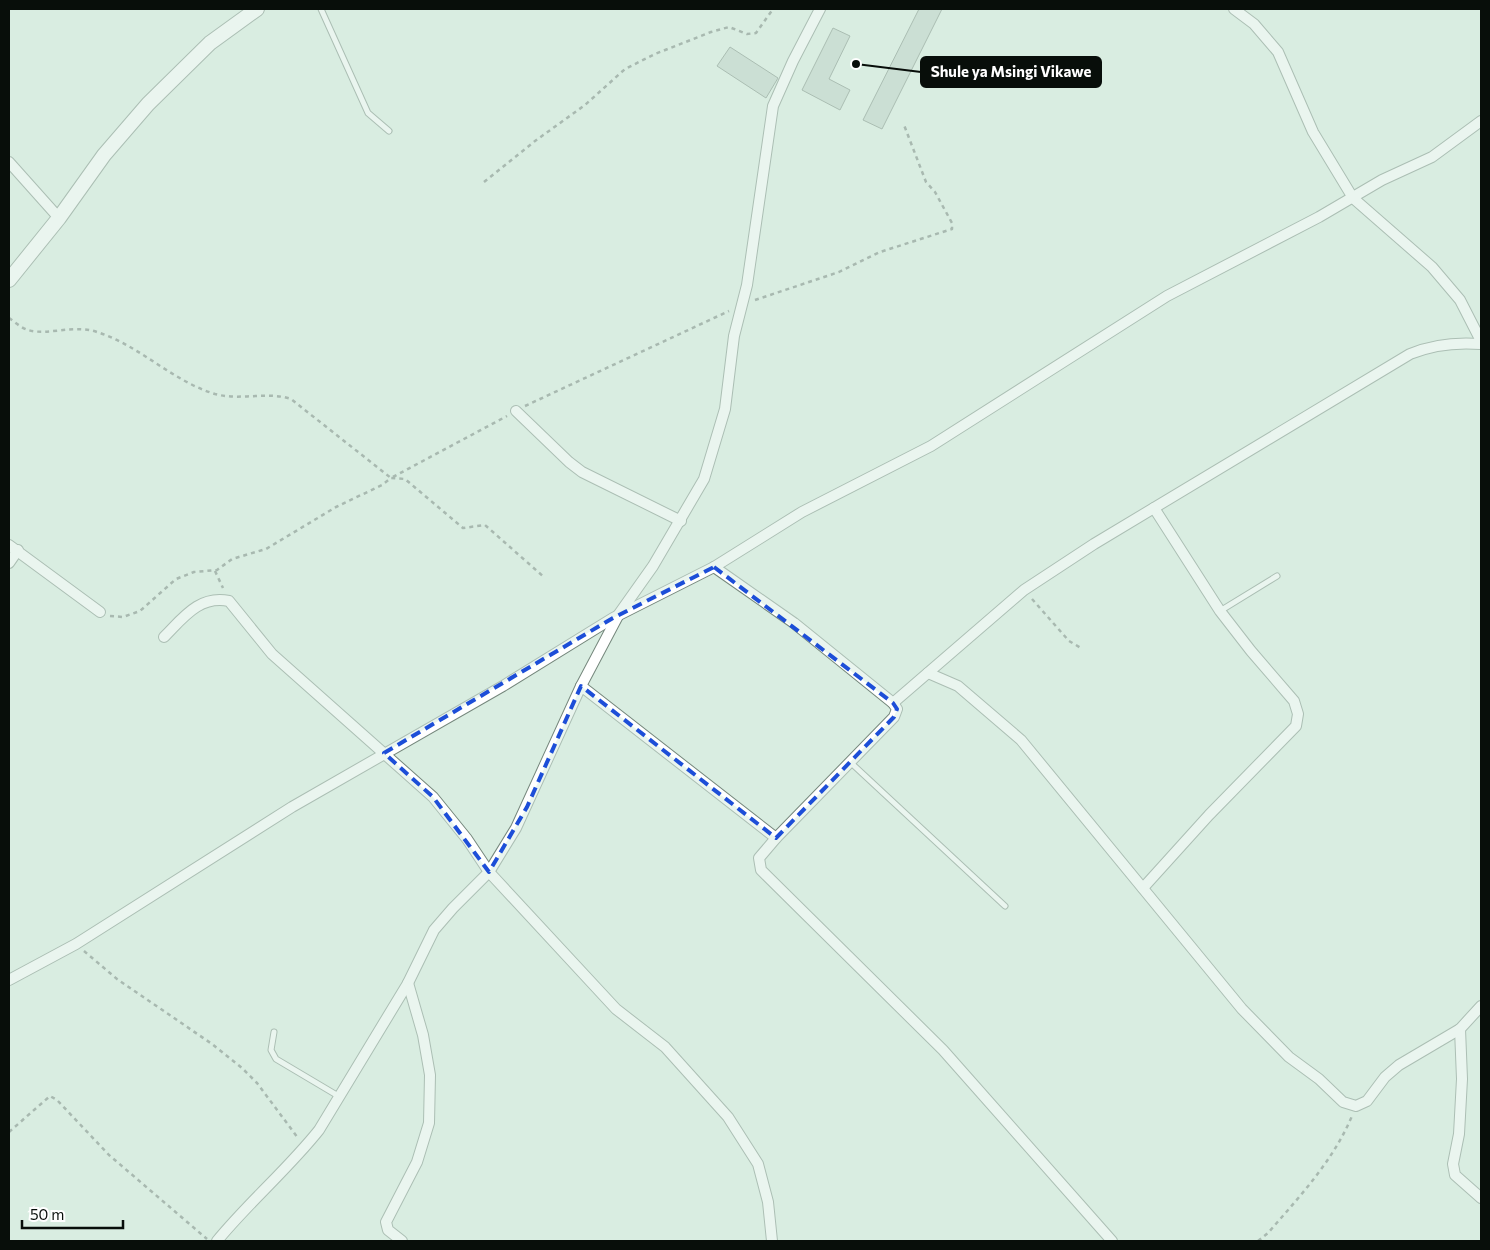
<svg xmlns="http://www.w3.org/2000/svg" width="1490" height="1250" font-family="Commissioner,sans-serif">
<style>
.building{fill:#bbcfc3;stroke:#728479}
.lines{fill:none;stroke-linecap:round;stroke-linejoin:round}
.service-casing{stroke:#75877c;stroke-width:7}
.minor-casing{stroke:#75877c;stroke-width:12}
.tertiary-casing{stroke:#75877c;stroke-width:16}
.path{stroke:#6e7a73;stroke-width:2.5;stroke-dasharray:4 4;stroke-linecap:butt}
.service{stroke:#fff;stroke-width:5}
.minor{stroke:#fff;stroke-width:10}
.tertiary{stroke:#fff;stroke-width:14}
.marked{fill:none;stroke:#1d4ed8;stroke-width:4;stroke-dasharray:10 6;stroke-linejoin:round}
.leader{fill:none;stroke:#080e0a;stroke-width:2}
.callout-dot{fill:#080e0a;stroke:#fff;stroke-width:2}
.callout{fill:#080e0a;stroke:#080e0a;stroke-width:2}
.callout-label{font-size:15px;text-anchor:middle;font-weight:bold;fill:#fff}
</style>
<rect width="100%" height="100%" fill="#d9ede1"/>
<g class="building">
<path d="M919,9H942L882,129L863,120Z"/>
<path d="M833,28L850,36L829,79L850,90L840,110L802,90Z"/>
<path d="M730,47L778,78L766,98L717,66Z"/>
</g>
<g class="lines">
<defs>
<g id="service">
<path d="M321,9L368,113L389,131"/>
<path d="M1220,611L1277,576"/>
<path d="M850,762L1005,906"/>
<path d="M274,1032L271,1050L276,1059L340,1097"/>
</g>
<g id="minor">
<path d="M1234,9L1254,24L1278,52L1313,132L1353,198L1432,267L1460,300L1481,341"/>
<path d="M9,162L59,218"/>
<path d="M516,411L569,462L582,472L681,521"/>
<path d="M9,545L100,612"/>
<path d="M9,563L18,550"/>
<path d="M714,567L794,623L893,703L897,709L894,717L776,838L759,858L761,870L943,1050L1112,1241"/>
<path d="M164,637C183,618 199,595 229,601L272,654L433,797L467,839L489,872L616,1009L665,1047L728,1117L758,1164L768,1202L772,1241"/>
<path d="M928,673L958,686L1021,740L1242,1009L1289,1057L1319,1079L1343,1102L1356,1106L1367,1101L1385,1077L1399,1065L1460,1029L1481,1006"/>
<path d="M581,686L776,838"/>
<path d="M893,703L1024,590L1094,544L1410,354C1434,344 1456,342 1481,344"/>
<path d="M1143,888L1209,815L1296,726L1298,714L1294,701L1251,651L1220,611L1154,508"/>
<path d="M9,980L76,944L292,807L503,686L613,618L714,567L802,512L931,446L1167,296L1319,217L1382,180L1432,157L1481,121"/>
<path d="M1460,1029L1462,1079L1459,1134L1453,1164L1455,1175L1481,1198"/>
<path d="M217,1241C249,1202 288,1169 319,1130L408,983L434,930L453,908L489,872L516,828L581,686L619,614L653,566L704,479L725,409L734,336L747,285L773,106L793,61L820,9"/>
<path d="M402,1241L388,1230L386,1222L417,1162L429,1123L430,1075L423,1035L408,983"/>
</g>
<path id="tertiary" d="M9,280L59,218L104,155L148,104L210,43L257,9"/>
</defs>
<use href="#service" class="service-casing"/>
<use href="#minor" class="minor-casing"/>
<use href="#tertiary" class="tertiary-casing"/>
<g class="path">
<path d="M484,182L535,141L585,105L625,69L655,54L711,32L729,27L747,34L756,33L773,9"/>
<path d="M755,300L839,272L880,252L952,229V223L935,192L926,182L904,125"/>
<path d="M9,318C15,322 21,328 28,330C47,336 74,324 97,332C139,345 172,381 215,394C240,401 267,391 291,399L391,478L507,416"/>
<path d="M525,406L729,311"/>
<path d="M215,571L223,588"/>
<path d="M1032,599L1069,641L1081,648"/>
<path d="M110,616L123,617L140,611L176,579L194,572L217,570L232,559L266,549L336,507L382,485L391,478L405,479L463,528L485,525L545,578"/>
<path d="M84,951L117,979L212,1044L242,1068L257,1083L298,1138"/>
<path d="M9,1132L50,1096L57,1100L109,1155L207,1239"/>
<path d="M1258,1241L1268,1233C1300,1196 1333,1161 1352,1116"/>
</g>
<use href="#service" class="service"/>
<use href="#minor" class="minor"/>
<use href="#tertiary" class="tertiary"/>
</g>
<path d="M0 0H1490V1250H0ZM714,567L893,703L897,709L894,717L776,838L581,686L527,807L489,872L433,797L384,753L613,618Z" fill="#d9ede1" fill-opacity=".55" fill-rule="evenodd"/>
<path class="marked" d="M714,567L893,703L897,709L894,717L776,838L581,686L527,807L489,872L433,797L384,753L613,618Z"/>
<path class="leader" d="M856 64L921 72"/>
<circle class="callout-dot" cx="856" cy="64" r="5"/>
<rect class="callout" x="921" y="57" width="180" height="30" rx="5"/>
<g class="callout-label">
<text x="1011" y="77">Shule ya Msingi Vikawe</text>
</g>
<rect width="1490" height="1250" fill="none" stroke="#080e0a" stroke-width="20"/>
<path d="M22 1220v8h101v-8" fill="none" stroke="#080e0a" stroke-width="2.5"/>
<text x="30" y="1220" font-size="15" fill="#080e0a" stroke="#ffffff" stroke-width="4" paint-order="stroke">50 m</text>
</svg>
